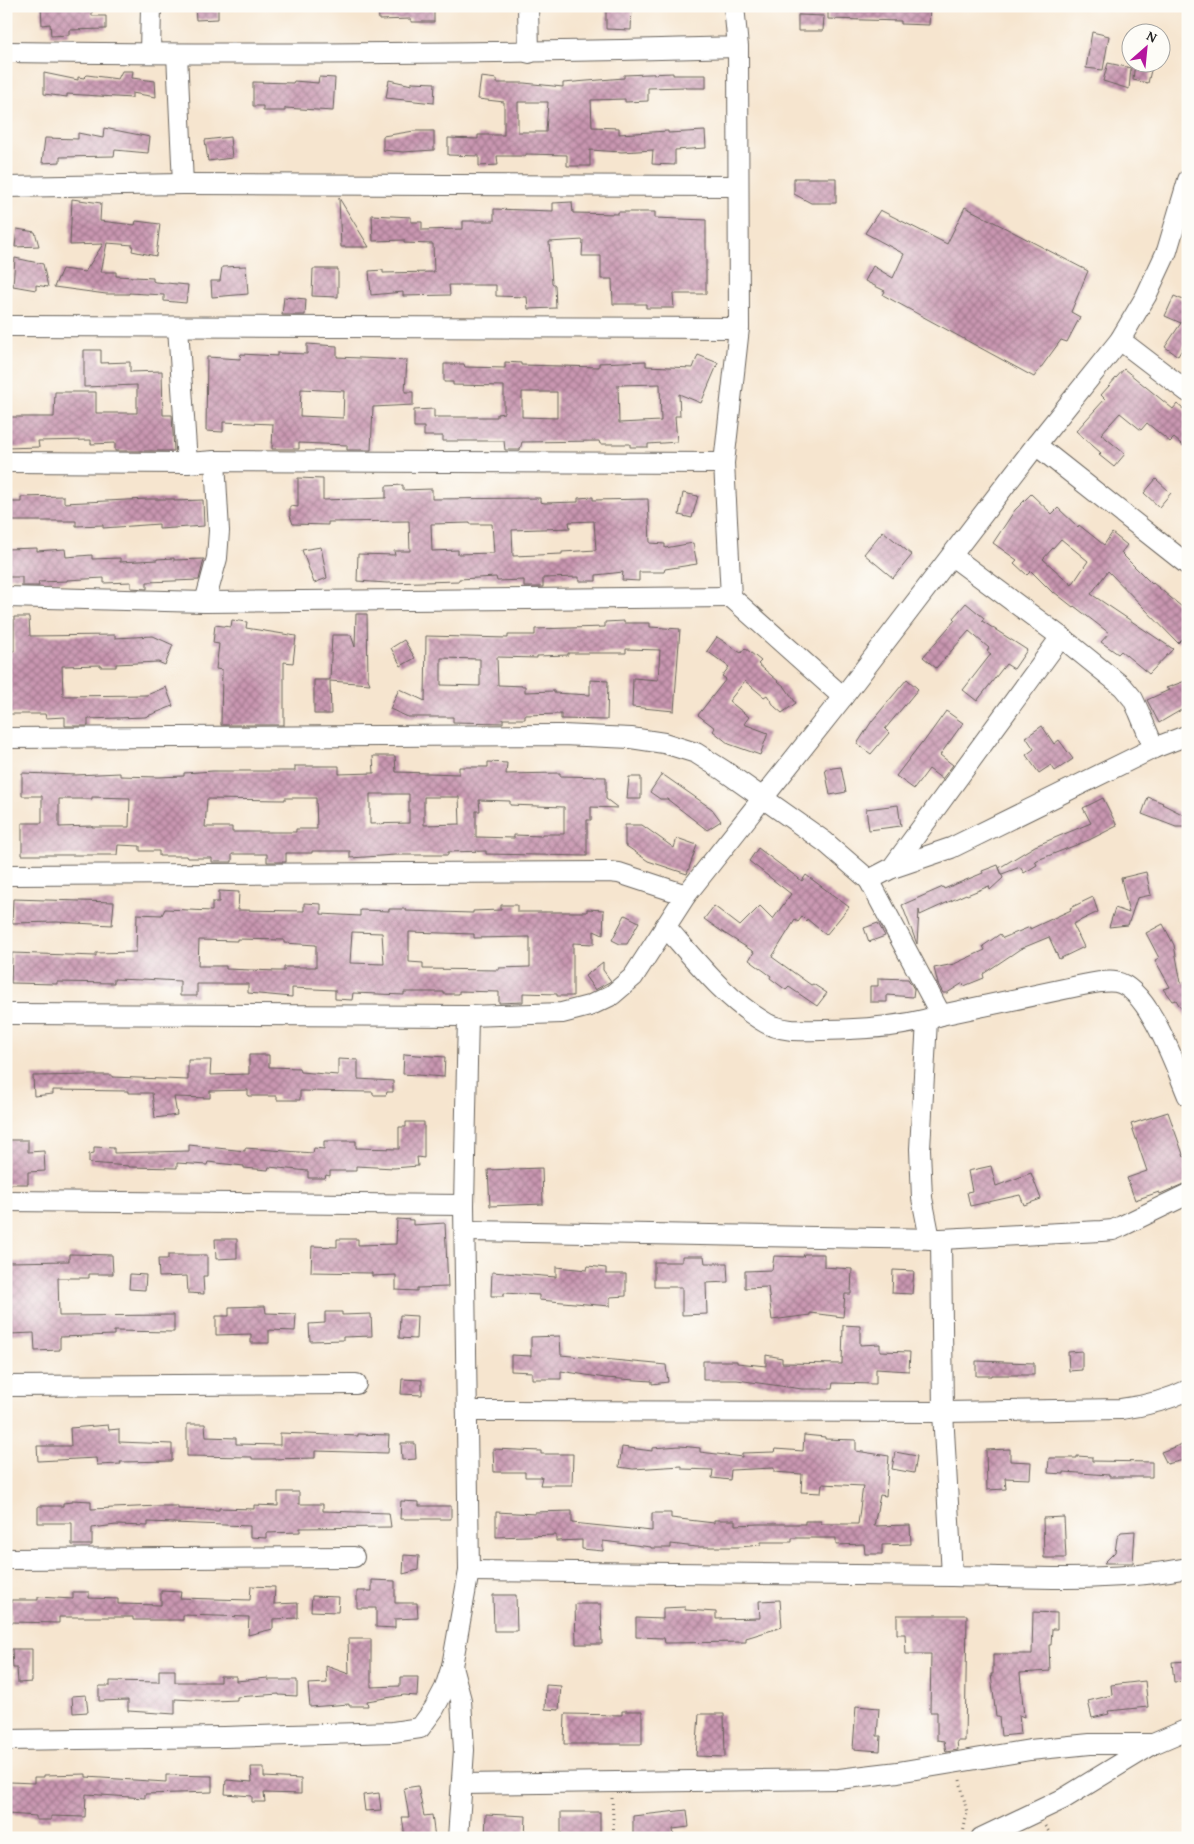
<svg xmlns="http://www.w3.org/2000/svg" width="1194" height="1844" font-family="'Gentium Book Plus',serif">
<style>
.building{fill:url(#building-cross-hatch);fill-rule:evenodd}
.lines{fill:none;stroke-linecap:round;stroke-linejoin:round}
.minor-casing{stroke:#68625b;stroke-width:22}
.path{stroke:#68625b;stroke-width:3;stroke-dasharray:1 4;stroke-linecap:butt}
.minor{stroke:#fff;stroke-width:20}
</style>
<defs>
<pattern id="building-cross-hatch" width="8" height="8" patternUnits="userSpaceOnUse" patternTransform="scale(1.25)"><rect width="8" height="8" fill="#c996b1"/><path d="M0 0l8 8M0 8l8-8" fill="none" stroke="#a27a8f"/></pattern>
</defs>
<rect width="100%" height="100%" fill="#fdfcf7"/>
<filter id="ink" filterUnits="userSpaceOnUse"><feTurbulence type="fractalNoise" baseFrequency=".02" numOctaves="2"/><feDisplacementMap in="SourceGraphic" scale="10" xChannelSelector="R" yChannelSelector="G"/><feConvolveMatrix kernelMatrix="1 2 1 2 8 2 1 2 1" color-interpolation-filters="sRGB"/></filter>
<filter id="wash" filterUnits="userSpaceOnUse"><feTurbulence type="fractalNoise" baseFrequency=".0096" numOctaves="4" result="noise"/><feDisplacementMap in="SourceGraphic" scale="20" xChannelSelector="R" yChannelSelector="G"/><feGaussianBlur stdDeviation="1.12" result="paint"/><feColorMatrix in="noise" values="0 0 0 0 0 0 0 0 0 0 0 0 0 0 0 0 0 1.4 0 .05"/><feComposite in="paint" operator="in"/></filter>
<g filter="url(#wash)">
<rect width="100%" height="100%" fill="#f6e5cf"/>
<g id="blocks">
<g class="building">
<path d="M41,6H92V16H106V29L69,30V35L51,36L50,24L42,25Z"/>
<path d="M195,6H218V19L196,20Z"/>
<path d="M378,6H434V22H411V19L379,20Z"/>
<path d="M606,6H632L631,30L606,29Z"/>
<path d="M828,6H930L929,25L901,24V21L828,19Z"/>
<path d="M798,15L824,16L823,31H798Z"/>
<path d="M1092,32L1109,36L1103,70L1086,68Z"/>
<path d="M1135,62H1153L1148,83L1133,80Z"/>
<path d="M1108,63L1131,68L1129,89L1103,81Z"/>
<path d="M122,71H133L132,78L155,81L156,97L132,93V98L67,94V97L44,94V73L78,80V77L84,78L87,75L118,79Z"/>
<path d="M673,73V75H706V88H685V87L648,88V101L625,102V99L591,100L592,127L619,128V134L668,131V133L705,131L706,148L675,150V165L652,164L653,150L622,152L590,150V166H567V155L526,154V156H497L498,165L479,166V156L448,155V138L478,139V135H504V102L478,99L481,77L497,79V83H524L563,87V83L624,78V75ZM518,102H548L546,132H518Z"/>
<path d="M319,77L335,78L333,111L285,108V111H263V106H253V82L293,83L294,81L318,83Z"/>
<path d="M389,80L412,85V82L435,83L434,103L386,98Z"/>
<path d="M104,128L150,137L148,153L115,150L114,156L60,157V162L42,163L45,138L78,139V133L103,138Z"/>
<path d="M414,131H434V150L403,152L383,150V136Z"/>
<path d="M230,137L232,158L208,161L205,140Z"/>
<path d="M794,178H836V203H811L794,194Z"/>
<path d="M339,198L369,247H341Z"/>
<path d="M72,199L101,203L100,221L135,225L136,221L160,224L156,256L132,251L133,245L107,243L101,272H116V276L153,278V281L155,282L188,285L186,303L164,301V295L129,293V294H106L54,287L62,269L85,272L103,244L70,245Z"/>
<path d="M572,202L573,213L618,214V212H655V218L706,220V294H673L674,308H646V304H613L612,279H601V256H582L583,240L549,242L552,283L555,285L556,308L528,309L527,297L496,296V285H449L450,295L403,296V292L371,295L369,271L383,270V273L434,272L433,244L404,243V240L373,241L372,215L411,217V222H422V230L463,229V221H494V209L553,211V203Z"/>
<path d="M965,207L1088,271L1071,312L1080,317L1067,342L1061,340L1034,377L883,295L885,291L865,281L873,266L893,278L904,254L865,233L880,210L947,244Z"/>
<path d="M17,229L35,232L39,246L15,247Z"/>
<path d="M15,258L43,264L48,287L36,285V290L13,286Z"/>
<path d="M246,266L248,294L212,297L211,281H220L222,267Z"/>
<path d="M313,269H338V297L312,296Z"/>
<path d="M1174,296L1188,302V339L1178,356L1165,347L1181,323L1165,316Z"/>
<path d="M284,297L306,299L305,315H282Z"/>
<path d="M307,344L337,346V357L407,360L405,392H413V405L373,407L371,450H347V445L299,443V449H272L273,424L223,422V432L206,431L207,357L240,359L241,354L277,356V353L307,354ZM301,389L344,391L343,418L300,416Z"/>
<path d="M84,350H101V363L130,362V372L162,371L163,415H172L174,451H115V443L91,444V440L38,441L39,447L6,448V417H54L55,392H96V413H137V385L84,387Z"/>
<path d="M698,355L718,363L701,403L679,394L680,416H675L677,442L648,444V447H630V444H600L599,441L522,442L520,450H505L504,441H443V436H424V427H414V410L434,409V417H497V414L504,413V386L453,385V382H444V364H464L465,367L505,368V362L521,363V365L599,367V363L646,361V366L693,368ZM660,384L661,421L619,423L618,385ZM522,392H557V418L522,417Z"/>
<path d="M1124,369L1173,409L1177,404L1188,413V450L1174,438L1170,442L1147,423L1141,430L1120,413L1101,434L1125,454L1114,467L1099,455L1101,453L1076,431L1105,399L1101,395Z"/>
<path d="M298,478L323,479V500L386,498V486L403,485V490L432,489V499L540,498V502L545,503L578,502V498L593,497V500L648,499L650,543L665,544V548L693,543L697,564L665,569L664,572H639V581L622,580L623,572L596,575V581H579V577L543,578V587H524V580L497,581L496,577L459,579V581L387,583L357,581L358,554L395,555L394,551H410L409,521L328,522V525L293,524L290,516V506L298,507ZM594,521L596,550L562,552V554L513,556L512,530L570,528L569,522ZM470,523V524H492L494,553L458,554V550L432,551L431,524Z"/>
<path d="M1156,479L1171,493L1159,507L1144,493Z"/>
<path d="M683,493L698,496L692,518L679,515Z"/>
<path d="M1031,494L1052,514L1058,508L1078,527L1079,525L1104,545L1112,533L1127,545L1121,553L1152,584L1153,583L1188,612V633L1178,643L1108,571L1091,594L1173,649L1149,674L1121,651L1118,654L1101,642L1109,633L1074,606L1073,607L1054,592L1053,593L1031,571L1027,575L1014,563L1017,560L993,543L1015,510ZM1061,539L1088,561L1072,585L1043,559Z"/>
<path d="M64,496V503L148,499H174V501L203,500L204,526L159,529V524L103,528V525L76,526V521H6V502H21V497Z"/>
<path d="M883,531L912,555L893,578L864,554Z"/>
<path d="M321,547L327,578L314,583L302,550Z"/>
<path d="M37,548V551L65,549L66,557L92,555V559L120,558V562L157,560V559L174,558V560L204,559L199,580L147,582V589L131,588V582L104,583V578L67,580V581L38,582L39,586H22V577H6V549Z"/>
<path d="M966,603L984,618L982,621L1027,650L1014,669L1006,664L977,701L963,690L991,654L987,651L989,648L969,631L936,668L923,657L955,620L953,618Z"/>
<path d="M356,614H367L368,679L370,684L330,681L331,714H314V680H330L332,635H351L355,647Z"/>
<path d="M14,617H29L30,636L115,635V638L153,636L173,645L165,665L158,662L116,664V667H101V665L62,666L63,696L147,695L166,687L173,706L145,717L88,719V726H65V717L46,718L45,714H6V651H14Z"/>
<path d="M232,620L247,622L246,628L296,636L293,663L284,662V725H221L222,670L216,669L219,644L213,643L215,625L231,627Z"/>
<path d="M624,621V623H650V627L680,629L674,711L632,707L633,678L658,680L660,650L626,649V653H568V655L537,656V658L497,657L498,685L525,686V692L554,691V693L590,695V680L608,681L607,720L561,719V714L525,715V719H503V723L453,722V717H408L390,709L399,689L425,701L426,636L508,638V635H535V629L605,627V622ZM441,658L480,659V686L441,685Z"/>
<path d="M717,637L741,653L745,648L761,661L758,664L785,687L796,703L782,713L775,707L767,695L764,697L745,681L729,701L749,717L744,724L768,733L760,755L729,744L713,731L715,728L698,715L726,679L722,676L729,667L707,651Z"/>
<path d="M404,640L415,658L401,666L391,648Z"/>
<path d="M907,679L918,689L885,729L889,733L871,754L857,744L872,721Z"/>
<path d="M1188,680V706L1159,723L1147,700L1169,690L1166,688Z"/>
<path d="M946,711L963,723L940,755L953,765L942,779L929,769L914,789L896,776L922,742L923,743Z"/>
<path d="M1042,726L1054,744L1059,740L1073,759L1055,771L1051,765L1039,773L1026,755L1034,749L1026,737Z"/>
<path d="M373,756H395L396,772L459,774V767H488V762L507,763L506,774L560,773V776L606,777V799L618,808L591,807V820H587V856L486,854V851L448,852V855H395L350,858V851H312V853H286V862H267V854H232V862H212V858H187L186,856H159V851H140V846L118,845L117,855H22V823H42V796H22V773L76,775L120,773V776L158,777L184,776V773L213,771H295V766H339V774L374,773ZM370,794H409V823L370,824ZM92,797L130,798L129,827H92V826L59,827V799H92ZM424,797H459L460,824L424,825ZM285,798H316L317,829H296V832H232V827H205L207,799L285,800ZM479,800L510,801V805L564,807V834H542V836L514,835V838L476,837V811H480Z"/>
<path d="M841,767L846,792L830,795L825,769Z"/>
<path d="M662,774L712,809L721,821L707,830L667,799H660L650,792Z"/>
<path d="M629,777H641V799H627Z"/>
<path d="M1148,797L1163,803L1162,804L1188,817V827H1176L1142,814Z"/>
<path d="M1103,798L1117,826L1089,840L1035,861L1037,865L1024,873L1020,867L1002,874L999,868L1035,846L1091,823L1083,808Z"/>
<path d="M898,805L901,826L869,830L866,809Z"/>
<path d="M625,825H642L674,848L677,838L697,845L687,874L648,861L625,845Z"/>
<path d="M758,848L802,881L806,875L849,907L826,935L807,919L806,921L802,917L798,922L795,920L772,957L811,985L813,984L827,993L817,1006L789,987L786,990L770,978L771,976L749,960L754,952L724,933L704,919L714,906L740,926L760,906L773,919L791,894L749,861Z"/>
<path d="M998,865L1003,878L990,890L989,886L967,895L966,894L920,915L919,910L917,944L902,905L943,887L944,889L983,873L982,871Z"/>
<path d="M1146,872L1151,895L1137,898L1128,925L1109,927L1115,908L1129,913L1121,878Z"/>
<path d="M219,891L239,892L238,910L304,911V903L321,904V914L360,916V910L389,911V909H406V911L473,913V911L501,910V905H517V912H587V909L604,910L603,935L594,931V944L573,943V996H557V994L523,993V1002L499,1003V992L459,991V994H444V992H404V995L353,993L352,1000L335,999V990L292,988V997L248,993V984H197V996H180V981L142,979V980L114,979V983L57,982V984L11,983L12,953L96,956V953L136,952L137,914L162,915L165,909L212,911V902H219ZM352,932L382,933L384,964L350,963ZM409,932L474,934V938L530,937V967L499,968V970L423,969V963L409,962ZM237,939L284,940V943L316,945V967H284V971H276L226,969V966H198L199,940L237,941Z"/>
<path d="M1093,897L1098,912L1073,924L1084,947L1059,959L1049,937L1020,949L983,974L984,978L964,986L963,983L947,993H943L938,984L934,968L954,964L985,950L983,946L1000,934L1003,938L1030,927V929L1071,910L1070,908Z"/>
<path d="M13,899L114,902L112,925L57,922L12,923Z"/>
<path d="M625,915L639,922L627,944H620L612,940Z"/>
<path d="M878,923L885,936L869,942L864,928Z"/>
<path d="M1163,924L1174,945L1181,983L1188,981V1020L1176,1000L1172,1001L1163,989L1170,987L1155,960L1159,958L1146,933Z"/>
<path d="M603,962V970L611,981L595,990L585,976Z"/>
<path d="M878,978L908,979L914,989L913,997L887,995V1002H870V986H878Z"/>
<path d="M404,1054L445,1057L444,1077L403,1074Z"/>
<path d="M249,1055H269V1067L299,1068L300,1072L338,1075V1059L358,1060V1079L393,1081V1092H387L386,1095H373V1092L300,1091V1100H277V1096H248V1090L210,1091V1098L174,1097L177,1115L155,1118L152,1093H128V1091L53,1090V1094L34,1096L33,1076L94,1075H112V1077L188,1080V1060H211L210,1075L249,1074Z"/>
<path d="M1168,1112L1184,1157L1188,1155V1182L1160,1194L1159,1192L1135,1200L1127,1178L1147,1171L1131,1124Z"/>
<path d="M406,1122H424V1158L417,1157L418,1166L394,1168L356,1166V1171H330V1176L326,1175L325,1178H308V1171L269,1167L268,1170L244,1168V1166L208,1162L207,1165L177,1163V1168L129,1167V1166L89,1163V1154L94,1153V1147L114,1148V1153L189,1151V1145L245,1151V1148L313,1153L314,1148L324,1149V1141H356V1148L399,1149V1127H406Z"/>
<path d="M7,1140H28V1152L44,1151L45,1171L28,1172V1184H6Z"/>
<path d="M991,1166L996,1186L1031,1173L1041,1199L1024,1205L1020,1195L970,1206L967,1192L972,1191L968,1171Z"/>
<path d="M542,1168L543,1204L490,1206L488,1170Z"/>
<path d="M397,1219L413,1220V1225L445,1223L448,1287L417,1288V1291L396,1290V1275L372,1276V1273L311,1272L312,1246L337,1247V1239H358V1245L396,1244Z"/>
<path d="M215,1239H237V1258L216,1259Z"/>
<path d="M69,1254L112,1255L113,1274H89V1278H58L59,1316L174,1315V1332L114,1331V1335L60,1337V1350L35,1351L34,1333L10,1334L8,1262L69,1261Z"/>
<path d="M804,1254H824V1267L852,1269L851,1294H845L843,1317L810,1313V1315L772,1320L768,1287L745,1288V1271L772,1270L774,1256L803,1257Z"/>
<path d="M168,1255H207V1276H203L204,1294L188,1293L187,1276L159,1277L158,1259H168Z"/>
<path d="M682,1256H704L705,1263H727L728,1282L706,1283L707,1314L682,1315V1287H654V1262H682Z"/>
<path d="M588,1266L606,1268V1274H626V1296L610,1297V1306L539,1300V1295L504,1293V1296H491L492,1272L556,1277V1267L587,1270Z"/>
<path d="M893,1270L914,1271L912,1294L892,1293Z"/>
<path d="M130,1274L146,1275L145,1290L129,1289Z"/>
<path d="M265,1306L266,1313L296,1314L295,1331L269,1330V1343H251V1334L216,1335V1316H229V1307Z"/>
<path d="M325,1312H342V1315L371,1314L372,1336L343,1337V1340L310,1341L309,1324L325,1323Z"/>
<path d="M400,1315L417,1316L416,1339L399,1338Z"/>
<path d="M843,1325L860,1326V1345L880,1344V1351L910,1352L909,1371L876,1369V1384L833,1383L832,1389H802L737,1380H703V1361H737V1363L766,1366V1355L782,1358V1363L842,1364Z"/>
<path d="M560,1336L561,1355L666,1365L668,1382L652,1384V1381L605,1378L561,1371V1379H532V1372L511,1371V1355L531,1356V1337Z"/>
<path d="M1082,1351V1370L1069,1371L1068,1352Z"/>
<path d="M976,1361L1034,1363V1375H992V1376H976Z"/>
<path d="M402,1379L422,1380V1395L401,1394Z"/>
<path d="M187,1424H205L206,1437L236,1438V1444L280,1445V1433L358,1436V1434L389,1435L388,1453L315,1451V1458L268,1459H252V1457L187,1456Z"/>
<path d="M108,1425L109,1430L119,1429V1442L172,1444V1461L120,1462L121,1464L97,1465L96,1458L38,1461L37,1446H71L70,1428Z"/>
<path d="M804,1435L825,1437V1439L856,1440V1451L889,1456L886,1496L880,1495L874,1526L910,1525L911,1544L882,1545V1554H865L864,1544L836,1545V1538H792V1542H761V1545L739,1547H696L671,1544V1548H651V1547L603,1541V1551L582,1549V1540L556,1541V1535L496,1537V1512L535,1514V1512L572,1511V1523L652,1531V1513H671V1518L714,1523V1520H735V1525L759,1524H805V1521H821V1524H858L863,1486L822,1484L821,1493L801,1492L802,1474L774,1472V1468L731,1470L730,1480L712,1478L713,1470L682,1469V1466L633,1469L619,1467L622,1447L652,1451V1448L680,1446L700,1448V1452L742,1457V1453L774,1452L775,1449L803,1451Z"/>
<path d="M1188,1442V1459L1167,1464L1161,1452Z"/>
<path d="M401,1443H415L416,1459L402,1460Z"/>
<path d="M493,1449L541,1451V1454H573L572,1485H540L542,1477H525V1472H494Z"/>
<path d="M1010,1449V1461L1031,1462L1030,1479L1005,1478L1006,1489L987,1490L986,1450Z"/>
<path d="M895,1452L917,1456L914,1473L892,1469Z"/>
<path d="M1077,1456L1092,1457V1461L1152,1462V1477H1109V1475L1064,1472V1474L1048,1473L1049,1458H1077Z"/>
<path d="M278,1492H299V1504H323V1511L389,1513L391,1527L300,1528V1532L266,1533V1538L250,1537V1526L148,1522V1526L116,1525L92,1528V1545H72V1523H38V1506H63V1503L72,1502V1500L91,1501V1509L159,1506H178V1509L219,1510V1508L254,1509V1505L278,1506Z"/>
<path d="M401,1501L419,1502V1506H451V1519H400Z"/>
<path d="M1064,1517L1066,1558H1044L1043,1518Z"/>
<path d="M1135,1531L1133,1563H1104L1115,1552L1117,1538L1121,1532Z"/>
<path d="M404,1555L419,1556L418,1570L403,1574Z"/>
<path d="M372,1580L395,1581V1603H417L418,1618L395,1619V1628L376,1627V1608H357V1591H372Z"/>
<path d="M251,1586L275,1587L274,1604L298,1603V1618L273,1619V1629L248,1635L249,1617L183,1615V1620H133V1617H59V1623L11,1622V1600H38V1597L73,1599V1592H89V1598L118,1599V1604L161,1605V1591L181,1592L180,1598L250,1600Z"/>
<path d="M493,1595H516L517,1631H494Z"/>
<path d="M312,1596L339,1597L338,1612L311,1611Z"/>
<path d="M780,1600L782,1627L746,1638V1642L665,1643L664,1638L636,1637V1618L663,1619V1608L685,1607V1610L716,1612V1619L760,1618L759,1601Z"/>
<path d="M575,1604H601L602,1644H576Z"/>
<path d="M1033,1612L1057,1613V1629H1052L1051,1645H1049L1050,1671L1020,1673L1024,1717L1019,1715L1021,1734L1001,1736L999,1717H996L991,1674H993V1654H1032Z"/>
<path d="M897,1615H967L965,1741H957L958,1750L946,1752L944,1741L937,1740V1712H930L931,1654H906L905,1634H897Z"/>
<path d="M348,1639H371V1687L400,1686V1677H418L417,1696L404,1695L367,1701L368,1706H349V1704L310,1707L308,1684L327,1683L326,1666L349,1674Z"/>
<path d="M12,1649H32V1682L18,1683L17,1668H13Z"/>
<path d="M1188,1661V1681L1174,1682L1172,1662Z"/>
<path d="M159,1670H175V1682H220V1676H236V1681L268,1678V1680H297V1696L279,1695V1694L237,1697V1700L214,1701L175,1699V1714L128,1711V1700L99,1701V1686H110V1681L159,1682Z"/>
<path d="M1145,1681L1148,1707L1108,1711L1109,1714L1092,1718L1088,1701L1112,1695L1111,1685Z"/>
<path d="M546,1685L561,1686L559,1710L545,1709Z"/>
<path d="M86,1695L88,1712L73,1713L72,1696Z"/>
<path d="M856,1706L879,1708L877,1736H881L880,1751L853,1749Z"/>
<path d="M622,1711H642V1744H564L565,1714L622,1715Z"/>
<path d="M699,1714H724L725,1757L696,1756Z"/>
<path d="M251,1767H264V1777L301,1779V1794L264,1793L265,1802H252V1796L225,1794L226,1780L252,1782Z"/>
<path d="M86,1774V1777L166,1782V1775L212,1776V1792L145,1794V1798L86,1794L85,1817L51,1816V1820H36V1816L8,1814L10,1782L34,1783V1777H44V1775Z"/>
<path d="M418,1786L424,1816L432,1815L435,1838H405L402,1817H409L404,1788Z"/>
<path d="M379,1793L381,1810L365,1811L363,1795Z"/>
<path d="M687,1810L689,1827L673,1829L674,1838H633V1816Z"/>
<rect x="561" y="1812" width="39" height="26"/>
<path d="M486,1814L526,1816L525,1838H485Z"/>
</g>
</g>
</g>
<g filter="url(#ink)">
<use href="#blocks" fill-opacity="0" stroke="#68625b" stroke-width="1"/>
<g class="lines">
<defs>
<g id="minor">
<path d="M528,6L529,53"/>
<path d="M738,47L739,328L724,463L731,597L843,697"/>
<path d="M6,52C250,55 494,54 738,47L734,6"/>
<path d="M150,53L151,6"/>
<path d="M177,54L183,184"/>
<path d="M6,187L183,184L738,186"/>
<path d="M6,326L739,328"/>
<path d="M178,327L187,463"/>
<path d="M1120,340L1188,392"/>
<path d="M1036,445L1188,565"/>
<path d="M6,462L187,463L215,461L724,463"/>
<path d="M952,556L1061,637L1123,687L1133,699L1139,712L1154,748"/>
<path d="M6,597L205,602L731,597"/>
<path d="M205,602L217,558L219,531L215,461"/>
<path d="M6,738L562,735L631,738L664,743L696,753L723,770L825,842L869,880L892,868L951,848L1154,748L1188,735"/>
<path d="M892,868L1061,637"/>
<path d="M6,875L609,872L619,873L686,895"/>
<path d="M869,880L941,1015"/>
<path d="M665,926C696,961 726,1000 766,1023C774,1028 784,1029 792,1030C835,1031 901,1029 941,1015L1078,986C1089,984 1104,980 1116,982C1149,988 1176,1068 1188,1096"/>
<path d="M6,1014L468,1016L562,1013L589,1006L612,995L633,977L686,895L843,697L1036,445L1120,340L1146,296L1167,251L1188,180"/>
<path d="M927,1020L920,1149L922,1198L930,1239"/>
<path d="M6,1201L464,1205"/>
<path d="M465,1231L941,1239L1101,1231L1113,1230L1122,1226L1188,1194"/>
<path d="M6,1386L356,1384"/>
<path d="M467,1411L943,1412L1121,1409C1145,1406 1166,1401 1188,1390"/>
<path d="M6,1559L354,1557"/>
<path d="M469,1571L952,1576L943,1412L941,1239"/>
<path d="M952,1576C1031,1577 1110,1583 1188,1568"/>
<path d="M452,1666L461,1700L464,1750L458,1838"/>
<path d="M6,1740L224,1737L393,1732L420,1728L434,1709L445,1688L452,1666L469,1571L464,1205L468,1016"/>
<path d="M462,1784L839,1779L898,1772L1030,1750L1090,1744H1153"/>
<path d="M981,1838L1063,1799L1153,1744L1188,1729"/>
</g>
</defs>
<use href="#minor" class="minor-casing"/>
<g class="path">
<path d="M960,1780L967,1813L963,1833"/>
<path d="M612,1798L614,1838"/>
<path d="M1045,1826L1053,1838"/>
</g>
<use href="#minor" class="minor"/>
</g>
</g>
<rect width="1194" height="1844" fill="none" stroke="#fdfcf7" stroke-width="25"/>
<g transform="translate(1146 48) rotate(27)"><circle r="24" fill="#fdfcf7" stroke="#a3a29f"/>
<path d="M0-4L9 19L0 12L-9 19Z" fill="#b5179e"/>
<text y="-8" font-size="14" font-weight="bold" text-anchor="middle" fill="#1c1c1c">N</text>
</g>
</svg>
